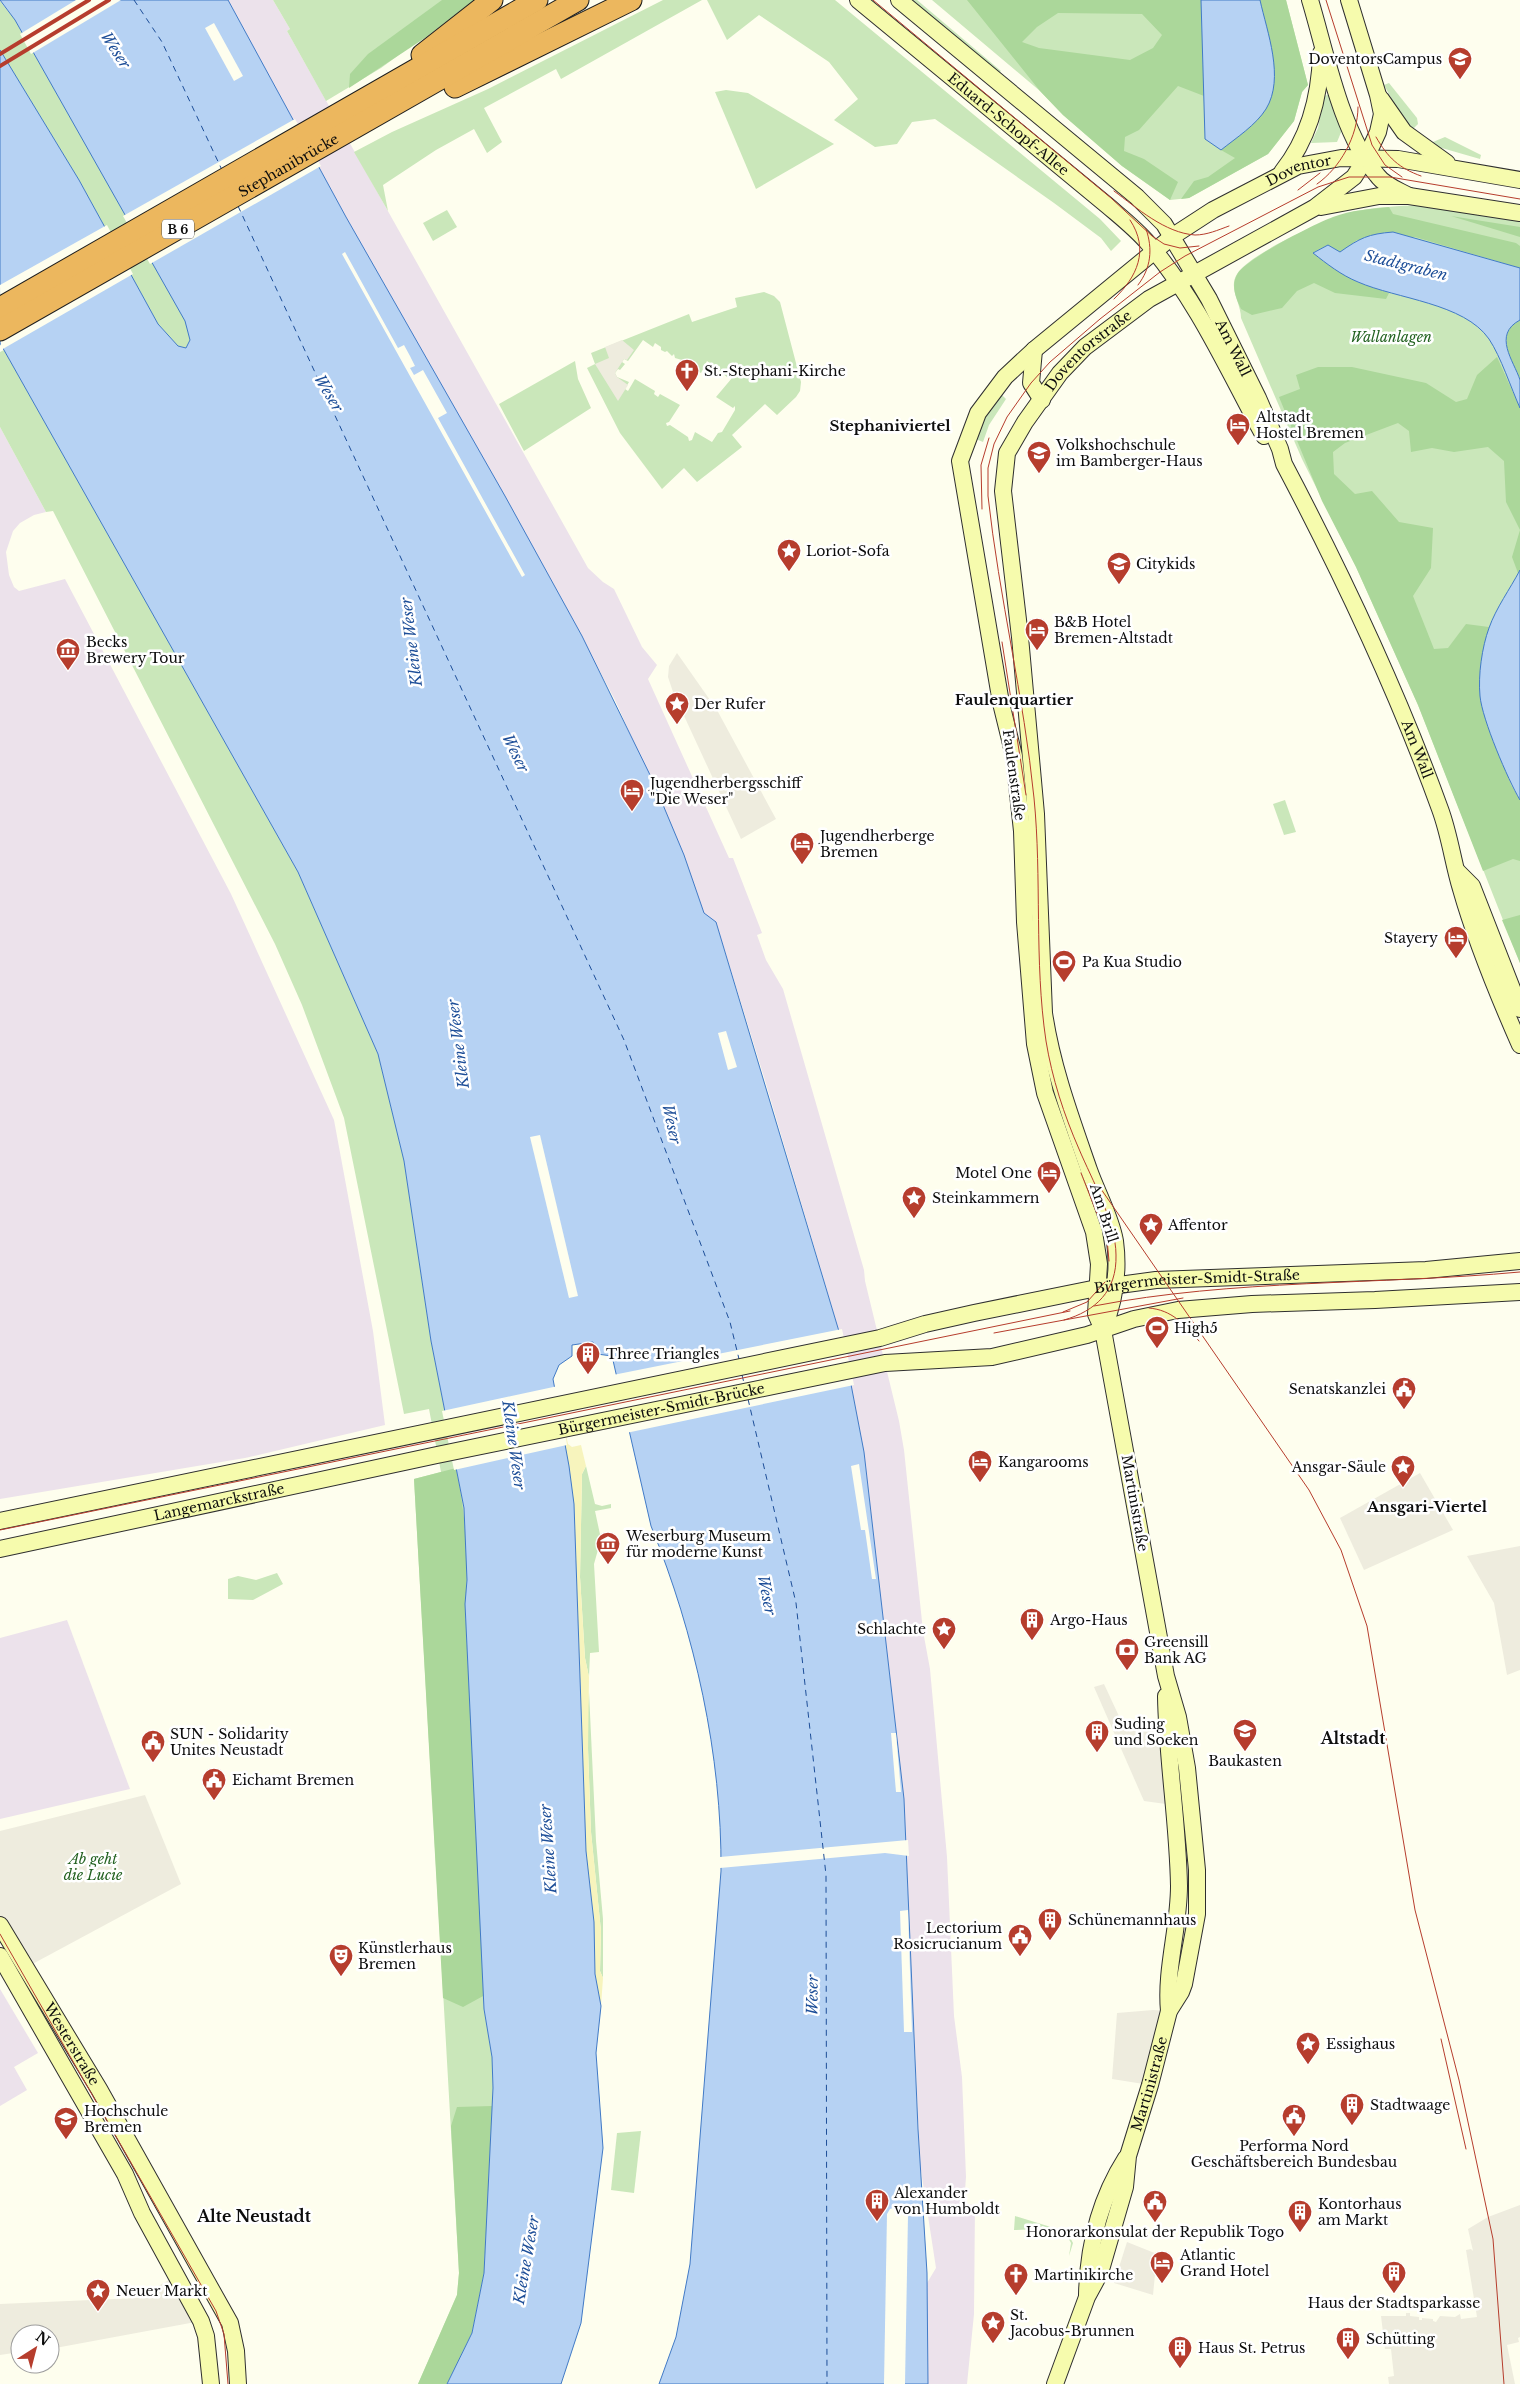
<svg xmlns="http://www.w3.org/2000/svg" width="1520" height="2384" font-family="'Libre Baskerville',serif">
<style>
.industrial{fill:#ece2eb}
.green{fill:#cae7ba;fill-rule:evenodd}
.forest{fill:#abd79a;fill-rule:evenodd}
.sand{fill:#f7f4bd}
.plaza{fill:#eeecde}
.water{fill:#b6d2f3;stroke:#417ac6}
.pier{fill:#fefeee}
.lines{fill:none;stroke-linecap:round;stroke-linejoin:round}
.ferry{stroke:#1d4e98;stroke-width:1;stroke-dasharray:6 5;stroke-linecap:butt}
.secondary-casing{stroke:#2f2f2f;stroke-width:18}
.highway-casing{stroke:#1e1e1e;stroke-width:23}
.secondary{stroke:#f6fbad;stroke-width:16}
.highway{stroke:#ecb75e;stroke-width:21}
.tram{stroke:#b63d2d;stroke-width:1}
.rail{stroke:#b63d2d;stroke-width:4}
.labels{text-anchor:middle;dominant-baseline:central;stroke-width:5;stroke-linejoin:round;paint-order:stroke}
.shield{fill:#fff;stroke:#565656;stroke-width:1}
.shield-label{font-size:12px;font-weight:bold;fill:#0d0d0d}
.poi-label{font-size:14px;fill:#0d0d0d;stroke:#fff;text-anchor:start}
.street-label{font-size:14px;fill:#0d0d0d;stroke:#fff}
.park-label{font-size:14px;font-style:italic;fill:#236221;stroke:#fff}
.water-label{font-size:15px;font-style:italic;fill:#1d4e98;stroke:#fff}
.neighbourhood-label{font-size:15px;font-weight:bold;fill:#0d0d0d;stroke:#fff}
.quarter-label{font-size:16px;font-weight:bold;fill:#0d0d0d;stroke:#fff}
</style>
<rect width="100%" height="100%" fill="#fefeee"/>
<g class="industrial">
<path d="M228,0H273L290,29L287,31L588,568L603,582L614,589L642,647L657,665L648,679L729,858H733L762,933L757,935L766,960L783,989L864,1270L865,1281L899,1421L904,1450L923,1631L930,1669L947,1857L954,2016L962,2077L966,2177L964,2204L975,2205L974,2314L967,2384H928L927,2283L936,2268L920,2164L904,1799L864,1452L844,1348L764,1077L716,922L704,914L684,855L615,700L553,583L346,217Z"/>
<path d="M0,427L46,512L34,515L20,523L13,531L6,552L9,575L14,587L19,591L65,579L231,894L334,1120L373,1331L385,1425L245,1458L0,1499Z"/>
<path d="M67,1620L130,1789L0,1819V1638Z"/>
<path d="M0,1989L38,2053L14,2067L27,2090L0,2106Z"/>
</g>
<g class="green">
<path d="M273,0H474L381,68L326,101L287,31L290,29Z"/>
<path d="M663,0H702L561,79L556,69L484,108L502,142L487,153L474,129L436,150L383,185L388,211L354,152L392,132L488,89Z"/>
<path d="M707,0H835L1100,219L1121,241L1111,251L1101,238L1054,203L935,119L912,122L897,144L875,147L834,120L858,99L829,62L759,15L727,40Z"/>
<path d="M910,0H917L1001,71L998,74Z"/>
<path d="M932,0H1286L1308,85L1302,92L1294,121L1268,154L1189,198L1170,200L1122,166L1063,115L1040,91Z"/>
<path d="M0,1L15,20L186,321L190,340L186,348L178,346L158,324L79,180L0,50Z"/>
<path d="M1389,83L1417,118L1418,124L1410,132L1384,85Z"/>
<path d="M726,90L748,93L834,144L756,189L715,92Z"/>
<path d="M1331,94L1342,130L1337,142L1311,143L1318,128L1324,96Z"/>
<path d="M1445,137L1481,155L1480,159L1428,144Z"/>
<path d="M1421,205L1520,218V963L1418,705L1356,567L1302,459L1241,318C1241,303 1228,288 1237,274C1250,253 1331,216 1356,211C1377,207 1399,206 1421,205Z"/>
<path d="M447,210L457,227L433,241L423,223Z"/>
<path d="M764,292L774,296L780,302L801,382L800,391L796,397L777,415L765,404L732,435L742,447L697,482L684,468L662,489L620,433L587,368L595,364L591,353L689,314L692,322L737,307L735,298ZM643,340L653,347L655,343L661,347V350L665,352L667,351L672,356L674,354L675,358L682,360L681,362L686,364L687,362L690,363L689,366L696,368L695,370L701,373L707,361L727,377L732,378L716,397L733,408L735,406V410L722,432L718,433L712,442L695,432L692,440L689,441L688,437L670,425L667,426L666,423L669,422L680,405L660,394L658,397L654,394L655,391L635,379L628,391L625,389L629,382L617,377L615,373L618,369L620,370L625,364L622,362L624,359L628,361Z"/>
<path d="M4,350L298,872L378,1054L404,1161L431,1341L464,1508L467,1580L465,1604L484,2009L492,2057L493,2088L487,2230L447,2384H418L457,2295L459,2273L414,1479L441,1472L429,1409L404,1414L344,1118L302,1005L275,944L53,511L46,512L0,427V352Z"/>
<path d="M575,361L578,379L591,408L524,451L499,404Z"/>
<path d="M1000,393L1006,399L989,425L983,442L976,439L988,411Z"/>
<path d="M1285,800L1296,832L1284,835L1273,804Z"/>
<path d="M586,1466L595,1504L602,1506L611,1504V1508L595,1511L601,1539L594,1564L599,1652L590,1653L589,1677L585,1658L580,1577L582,1474Z"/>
<path d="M277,1573L283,1584L253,1600L228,1599V1579L238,1576L256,1580Z"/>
<path d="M589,1692L596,1841L603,1919V1978L600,1971L601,1931L591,1832L587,1720Z"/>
<path d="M641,2131L634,2193L611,2190L617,2133Z"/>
<path d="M1015,2216L1067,2232L1073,2243L1069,2256L1071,2243L1066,2234L1042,2226L1040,2229L1014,2230Z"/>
</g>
<g class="forest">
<path d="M442,0H474L425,38L349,88L350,74L368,54Z"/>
<path d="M967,0H1201L1204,96L1178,86L1139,130L1125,137L1124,151L1144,159L1178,182L1170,200L1122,166L1063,115L1040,91ZM1058,13L1142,14L1162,35L1153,48L1130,60L1039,48L1022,42L1037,27Z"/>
<path d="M1260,0H1286L1308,85L1302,92L1294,121L1268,154L1189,198L1181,199L1194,181L1208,177L1235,158L1221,150L1246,129L1267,33Z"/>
<path d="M1389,207L1393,214L1516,243L1520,246V268L1415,237L1357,240L1340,253L1328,245L1314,252L1357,282L1389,293L1386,299L1335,293L1314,283L1297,291L1282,308L1252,315L1241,309C1236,298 1230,285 1238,273C1248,258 1314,224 1333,217C1351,210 1371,209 1389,207Z"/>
<path d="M1451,216L1520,227V237Z"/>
<path d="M1520,320V382C1512,363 1494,333 1520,320Z"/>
<path d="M1497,357L1520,408V570L1518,573L1512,557L1520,530L1506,502L1504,461L1488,447L1454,452L1432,448L1411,452L1409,431L1398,423L1345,443L1333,452L1334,474L1355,494L1372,491L1399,522L1433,528L1431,568L1413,596L1434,649L1448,648L1466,624L1489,627L1482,663L1480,697L1511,785L1520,800V861L1513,859L1483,871L1418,705L1356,567L1322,501L1279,397L1300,389L1296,375L1318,367H1352L1426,383L1456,402L1467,399L1477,375Z"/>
<path d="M1520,915V963L1502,920Z"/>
<path d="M456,1468C465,1513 470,1559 465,1604L485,1995L463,2007L443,1998L414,1479Z"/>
<path d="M492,2106L484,2273L472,2333L447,2384H418L457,2295L459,2273L451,2126L457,2107Z"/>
</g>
<path class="sand" d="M555,1387L568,1444L572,1447L581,1445L586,1466L582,1474L580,1577L585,1658L589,1677L588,1750L591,1832L601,1931L600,1971L603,1978L601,2006L595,1974L594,1922L586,1852L574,1504Z"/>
<g class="plaza">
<path d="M622,340L634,350L627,360L624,359L615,373L617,377L628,385L618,401L595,364L609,358L605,347Z"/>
<path d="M677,653L717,710L776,819L741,839L673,692L668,677L669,666Z"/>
<path d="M1420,1473L1453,1530L1364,1570L1340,1518Z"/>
<path d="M1520,1546V1670L1507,1675L1494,1603L1467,1556Z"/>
<path d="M1104,1684L1124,1727L1166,1721L1173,1805L1144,1801L1094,1687Z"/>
<path d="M145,1795L181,1884L25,1968L0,1925V1831Z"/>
<path d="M1153,2010L1169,2011L1150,2085L1112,2079L1117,2013Z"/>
<path d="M1520,2205V2337L1518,2338L1519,2342L1507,2345L1515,2384H1389L1388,2377L1394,2376L1391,2349H1385L1381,2316H1406V2313H1410V2316L1419,2317V2320H1422V2318L1433,2319V2321L1436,2322L1440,2316L1455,2317L1460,2314L1461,2319L1477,2317L1466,2250L1471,2249L1473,2251L1468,2229L1488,2217Z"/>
<path d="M1127,2242L1157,2254L1153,2295L1114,2283Z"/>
<path d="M176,2276L201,2321L50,2349V2334H20V2352L0,2355V2304L137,2298Z"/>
</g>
<g class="water">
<path d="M0,0H228L346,217L505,496L582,636L653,781L684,855L704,913L716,922L844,1348L864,1452L904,1799L918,2129L927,2273L928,2384H659L676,2337L690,2264L721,1871C722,1755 695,1634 651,1526L612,1356L597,1354L593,1342L572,1345V1356L559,1365L553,1379L569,1466L574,1504L586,1851L594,1922L595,1974L601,2006L596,2053L603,2148L581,2323L561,2384H447L472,2333L484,2273L493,2088L492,2057L484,2009L465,1604L467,1580L464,1508L431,1341L404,1161L378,1054L298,872L0,343V50L79,180L158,324L178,346L186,348L190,340L185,321L15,20Z"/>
<path d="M1201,0H1260C1267,32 1285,78 1266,109C1256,125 1236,138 1221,150L1205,139Z"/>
<path d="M1393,232L1520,268V320C1492,335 1514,361 1520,380C1520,389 1520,400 1520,408C1511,388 1501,357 1489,339C1464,303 1397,299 1358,282C1341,275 1327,264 1313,253L1328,245L1340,252C1360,238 1368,234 1393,232Z"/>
<path d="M1520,570V800C1508,780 1482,719 1480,696C1478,675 1482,647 1489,628C1496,608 1510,589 1520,570Z"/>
</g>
<g class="pier">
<path d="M76,0H121L31,54L20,34Z"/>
<path d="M214,23L243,76L234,81L205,28Z"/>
<path d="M295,119L321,166L150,264L123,216Z"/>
<path d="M107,225L133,274L1,350L0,285Z"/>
<path d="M345,252L398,348L404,345L410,356L415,366L410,368L414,375L423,370L447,413L438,418L525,575L522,577L342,254Z"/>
<path d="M726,1031L737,1067L728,1070L718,1033Z"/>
<path d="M540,1135L578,1296L569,1298L530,1137Z"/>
<path d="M842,1329L854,1385L626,1433L613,1375Z"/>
<path d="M558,1386L567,1445L454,1470L442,1411Z"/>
<path d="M859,1464L876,1579H872L865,1530H861L851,1466Z"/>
<path d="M891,1733H896L901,1792H896Z"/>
<path d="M908,1840L909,1856L885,1853L720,1868V1857Z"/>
<path d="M908,1910L912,2032H904L900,1911Z"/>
<path d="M898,2206L904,2208L908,2215L905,2384H884L887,2214L890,2209Z"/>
</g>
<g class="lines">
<g class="ferry">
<path d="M134,0L162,42L222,170"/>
<path d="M238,206L624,1040L730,1322L739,1359"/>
<path d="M742,1375L744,1383"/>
<path d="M748,1399L796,1603L826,1875L827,2384"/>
</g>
<defs>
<g id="secondary">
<path id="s1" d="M858,0L1108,206C1122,218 1136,229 1148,243C1197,300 1228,370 1264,436"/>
<path id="s2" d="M899,0L1137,197L1164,224L1209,299L1258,398L1280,449L1284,464C1343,576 1397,690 1440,809C1450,836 1453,863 1461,889C1476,942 1498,995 1520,1045"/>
<path d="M1310,0C1326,53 1341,133 1377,175C1384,185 1398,190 1409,196"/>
<path d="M1381,99L1404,132L1447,163"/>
<path d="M1282,172C1310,137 1320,96 1321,53"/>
<path d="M1321,207L1379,196H1409L1520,213"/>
<path d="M1034,350L1031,383L1042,400"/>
<path d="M1458,872L1472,886L1520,1009"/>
<path id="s3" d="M1103,1330C1114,1303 1119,1271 1115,1241C1111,1217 1097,1193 1089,1170C1071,1118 1052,1067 1044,1013L1036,814L1020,637L1003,491L1007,453L1025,422L1060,373L1085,347L1149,299L1314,208L1354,177L1366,158L1378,132L1382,114L1378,95L1349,0"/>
<path id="s4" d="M0,1521L880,1338L925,1324L974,1313L1097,1288L1156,1280L1426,1270L1520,1261"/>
<path id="s5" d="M0,1549L437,1455L885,1363L992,1357L1087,1335L1134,1319L1178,1310L1252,1304L1375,1300L1520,1292"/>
<path d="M1166,1696C1167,1759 1178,1823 1179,1886C1179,1928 1165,1970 1169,2011"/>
<path id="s6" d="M0,1925L99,2089L230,2323L236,2351L238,2384"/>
<path d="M0,1956L125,2174L142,2213L201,2321L206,2336L211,2384"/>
<path d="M1087,2295C1088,2246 1100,2199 1126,2158"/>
<path id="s7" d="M1055,2384L1087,2297L1100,2273L1125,2187L1128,2156L1150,2085L1169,2011L1181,1992L1184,1984L1197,1914V1870L1187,1768L1178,1717L1166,1676L1103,1330L1096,1314L1099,1264L1094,1232L1045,1093L1035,1044L1025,922L1022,831L1014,756L1001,703L960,461L978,413L1005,377L1034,350L1173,236L1213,210L1298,166L1341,158L1398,159L1520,180"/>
</g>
<g id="highway">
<path d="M422,55L492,0"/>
<path d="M455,87L631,0"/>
<path d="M0,308L537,0"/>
<path id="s8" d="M0,330L578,0"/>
</g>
</defs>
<use href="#secondary" class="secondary-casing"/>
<use href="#highway" class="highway-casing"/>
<use href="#secondary" class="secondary"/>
<use href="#highway" class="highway"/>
<g class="tram">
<path d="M873,0L1111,198L1152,236L1164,244L1180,248L1199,246"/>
<path d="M1326,0L1372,145L1385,165L1402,177"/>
<path d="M1376,137C1388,158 1399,168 1421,176"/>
<path d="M1317,184C1340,168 1358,136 1358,107"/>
<path d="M1298,190L1320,173"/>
<path d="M1114,191C1137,208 1165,233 1195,235C1207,235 1218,230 1229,226"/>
<path d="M1138,285C1151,268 1153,249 1146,229"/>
<path d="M1114,299C1137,277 1150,250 1130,220"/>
<path d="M982,509L981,465L989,438"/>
<path d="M1002,642L1026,795"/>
<path d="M1081,1173L1107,1239L1109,1261"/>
<path d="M1101,1189L1309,1490L1341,1550L1367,1626L1415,1910L1459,2080L1493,2239L1504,2384"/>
<path d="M1094,1306C1234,1279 1378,1285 1520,1272"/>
<path d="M1149,1308C1172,1310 1184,1324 1199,1341"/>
<path d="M1063,1312L1087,1302L1105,1282"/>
<path d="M1064,1320C1096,1311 1117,1291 1116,1255C1116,1222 1092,1180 1079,1149C1064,1115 1052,1078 1046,1041C1034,961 1042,878 1034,798C1024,697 999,597 988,496V468L994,444L1007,417L1031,383L1050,362L1100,319L1160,272L1185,256L1318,187L1349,177H1390L1520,199"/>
<path d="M994,1333L1183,1298"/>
<path d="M0,1530L1070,1311"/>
<path d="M0,1934L216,2311L224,2334L228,2384"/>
<path d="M1441,2039L1466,2149"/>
</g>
<g class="rail">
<path d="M0,54L89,0"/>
<path d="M0,66L109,0"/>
</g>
</g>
<defs>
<symbol id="school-pin" viewBox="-11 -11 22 30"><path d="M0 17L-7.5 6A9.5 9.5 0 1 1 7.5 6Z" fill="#b63d2d" stroke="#fff"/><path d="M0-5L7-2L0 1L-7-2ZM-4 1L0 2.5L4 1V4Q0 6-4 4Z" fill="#fff"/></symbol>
<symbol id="church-pin" viewBox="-11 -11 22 30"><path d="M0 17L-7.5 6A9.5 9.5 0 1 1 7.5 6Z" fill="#b63d2d" stroke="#fff"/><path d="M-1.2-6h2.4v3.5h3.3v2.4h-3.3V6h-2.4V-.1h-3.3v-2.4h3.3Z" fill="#fff"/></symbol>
<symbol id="hotel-pin" viewBox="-11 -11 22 30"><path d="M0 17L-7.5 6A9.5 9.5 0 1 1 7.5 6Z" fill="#b63d2d" stroke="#fff"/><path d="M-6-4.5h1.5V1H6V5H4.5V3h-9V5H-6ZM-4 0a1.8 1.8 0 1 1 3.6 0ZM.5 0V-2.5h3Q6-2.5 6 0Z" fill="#fff"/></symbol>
<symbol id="university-pin" viewBox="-11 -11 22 30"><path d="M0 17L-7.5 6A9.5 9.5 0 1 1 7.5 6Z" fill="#b63d2d" stroke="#fff"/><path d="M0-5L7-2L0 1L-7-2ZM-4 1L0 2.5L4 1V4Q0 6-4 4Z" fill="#fff"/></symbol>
<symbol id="sight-pin" viewBox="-11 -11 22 30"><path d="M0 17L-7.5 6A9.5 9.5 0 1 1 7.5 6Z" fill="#b63d2d" stroke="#fff"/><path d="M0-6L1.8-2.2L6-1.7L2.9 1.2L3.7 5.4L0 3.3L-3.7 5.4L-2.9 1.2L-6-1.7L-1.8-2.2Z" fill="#fff"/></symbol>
<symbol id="museum-pin" viewBox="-11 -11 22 30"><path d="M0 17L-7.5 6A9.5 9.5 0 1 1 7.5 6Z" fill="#b63d2d" stroke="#fff"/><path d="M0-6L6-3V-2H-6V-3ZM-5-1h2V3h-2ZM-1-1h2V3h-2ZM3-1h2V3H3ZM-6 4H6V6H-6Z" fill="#fff"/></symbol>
<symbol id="stadium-pin" viewBox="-11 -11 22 30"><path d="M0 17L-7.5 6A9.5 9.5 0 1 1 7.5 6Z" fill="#b63d2d" stroke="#fff"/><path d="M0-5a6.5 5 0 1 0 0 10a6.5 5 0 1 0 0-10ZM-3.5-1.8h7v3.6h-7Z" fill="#fff"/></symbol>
<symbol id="building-pin" viewBox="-11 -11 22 30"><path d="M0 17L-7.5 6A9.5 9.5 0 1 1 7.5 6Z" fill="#b63d2d" stroke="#fff"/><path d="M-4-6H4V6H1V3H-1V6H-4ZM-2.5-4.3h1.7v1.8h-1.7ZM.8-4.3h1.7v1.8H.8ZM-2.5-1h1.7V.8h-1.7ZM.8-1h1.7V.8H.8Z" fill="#fff"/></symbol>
<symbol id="civic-pin" viewBox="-11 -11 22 30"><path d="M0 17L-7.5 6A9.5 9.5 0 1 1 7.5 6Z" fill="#b63d2d" stroke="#fff"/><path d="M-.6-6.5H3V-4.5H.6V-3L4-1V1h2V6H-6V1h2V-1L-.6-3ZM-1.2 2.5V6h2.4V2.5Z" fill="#fff"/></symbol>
<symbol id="bank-pin" viewBox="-11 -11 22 30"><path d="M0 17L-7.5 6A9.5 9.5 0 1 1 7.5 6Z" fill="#b63d2d" stroke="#fff"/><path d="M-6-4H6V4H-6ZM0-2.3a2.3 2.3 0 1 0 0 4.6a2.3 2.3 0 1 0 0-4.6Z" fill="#fff"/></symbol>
<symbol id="theatre-pin" viewBox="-11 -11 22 30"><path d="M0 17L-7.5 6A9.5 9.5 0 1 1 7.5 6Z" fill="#b63d2d" stroke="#fff"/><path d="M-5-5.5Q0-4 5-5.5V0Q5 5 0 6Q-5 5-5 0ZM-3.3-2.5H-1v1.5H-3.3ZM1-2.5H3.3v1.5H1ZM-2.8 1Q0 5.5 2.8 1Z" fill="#fff"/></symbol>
</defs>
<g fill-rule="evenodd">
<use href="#school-pin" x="1446" y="45" width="28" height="38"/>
<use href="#church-pin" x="673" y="357" width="28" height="38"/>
<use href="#hotel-pin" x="1224" y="411" width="28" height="38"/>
<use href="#university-pin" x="1025" y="439" width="28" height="38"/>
<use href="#sight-pin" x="775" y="537" width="28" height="38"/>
<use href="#school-pin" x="1105" y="550" width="28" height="38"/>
<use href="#hotel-pin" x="1023" y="616" width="28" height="38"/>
<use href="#museum-pin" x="54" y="636" width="28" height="38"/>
<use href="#sight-pin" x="663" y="690" width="28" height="38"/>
<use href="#hotel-pin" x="618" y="777" width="28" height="38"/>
<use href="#hotel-pin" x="788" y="830" width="28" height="38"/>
<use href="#hotel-pin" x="1442" y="924" width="28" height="38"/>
<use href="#stadium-pin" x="1050" y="948" width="28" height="38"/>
<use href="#hotel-pin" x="1035" y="1159" width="28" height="38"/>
<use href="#sight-pin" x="900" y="1184" width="28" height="38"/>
<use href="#sight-pin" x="1137" y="1211" width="28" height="38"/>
<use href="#stadium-pin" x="1143" y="1314" width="28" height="38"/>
<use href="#building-pin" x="574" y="1340" width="28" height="38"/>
<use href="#civic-pin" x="1390" y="1375" width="28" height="38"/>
<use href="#hotel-pin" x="966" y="1448" width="28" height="38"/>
<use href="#sight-pin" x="1389" y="1453" width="28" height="38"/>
<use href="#museum-pin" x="594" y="1530" width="28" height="38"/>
<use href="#building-pin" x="1018" y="1606" width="28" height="38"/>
<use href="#sight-pin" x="930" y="1615" width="28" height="38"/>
<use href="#bank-pin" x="1113" y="1636" width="28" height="38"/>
<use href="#school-pin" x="1231" y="1717" width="28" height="38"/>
<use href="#building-pin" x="1083" y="1718" width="28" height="38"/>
<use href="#civic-pin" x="139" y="1728" width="28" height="38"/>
<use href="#civic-pin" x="200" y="1766" width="28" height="38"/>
<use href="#building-pin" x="1036" y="1906" width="28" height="38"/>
<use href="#civic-pin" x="1006" y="1922" width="28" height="38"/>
<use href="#theatre-pin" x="327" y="1942" width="28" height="38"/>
<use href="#sight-pin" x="1294" y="2030" width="28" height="38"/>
<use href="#building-pin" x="1338" y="2091" width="28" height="38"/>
<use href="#civic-pin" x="1280" y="2102" width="28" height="38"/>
<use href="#university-pin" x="52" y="2105" width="28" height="38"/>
<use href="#building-pin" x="863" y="2187" width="28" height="38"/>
<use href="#civic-pin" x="1141" y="2188" width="28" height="38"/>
<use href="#building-pin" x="1286" y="2198" width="28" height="38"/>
<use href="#hotel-pin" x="1148" y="2249" width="28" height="38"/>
<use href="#building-pin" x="1380" y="2259" width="28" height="38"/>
<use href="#church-pin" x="1002" y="2261" width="28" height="38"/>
<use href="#sight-pin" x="84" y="2277" width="28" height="38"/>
<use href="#sight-pin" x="979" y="2309" width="28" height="38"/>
<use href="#building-pin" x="1334" y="2325" width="28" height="38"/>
<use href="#building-pin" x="1166" y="2334" width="28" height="38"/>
</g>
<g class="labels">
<rect class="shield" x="162" y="219.5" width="32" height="19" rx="4"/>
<g class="shield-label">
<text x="178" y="229">B 6</text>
</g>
<g class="poi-label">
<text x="1442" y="59" text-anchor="end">DoventorsCampus</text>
<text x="704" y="371">St.-Stephani-Kirche</text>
<text x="1256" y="417">Altstadt<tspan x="1256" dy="16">Hostel Bremen</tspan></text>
<text x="1056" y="445">Volkshochschule<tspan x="1056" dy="16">im Bamberger-Haus</tspan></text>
<text x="806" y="551">Loriot-Sofa</text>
<text x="1136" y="564">Citykids</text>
<text x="1054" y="622">B&amp;B Hotel<tspan x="1054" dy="16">Bremen-Altstadt</tspan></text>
<text x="86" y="642">Becks<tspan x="86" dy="16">Brewery Tour</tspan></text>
<text x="694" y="704">Der Rufer</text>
<text x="650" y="783">Jugendherbergsschiff<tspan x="650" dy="16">"Die Weser"</tspan></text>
<text x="820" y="836">Jugendherberge<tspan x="820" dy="16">Bremen</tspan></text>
<text x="1438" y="938" text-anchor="end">Stayery</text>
<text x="1082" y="962">Pa Kua Studio</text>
<text x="1032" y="1173" text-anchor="end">Motel One</text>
<text x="932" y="1198">Steinkammern</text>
<text x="1168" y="1225">Affentor</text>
<text x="1174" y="1328">High5</text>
<text x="606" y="1354">Three Triangles</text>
<text x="1386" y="1389" text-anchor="end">Senatskanzlei</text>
<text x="998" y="1462">Kangarooms</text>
<text x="1386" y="1467" text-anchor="end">Ansgar-Säule</text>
<text x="626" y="1536">Weserburg Museum<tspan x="626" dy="16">für moderne Kunst</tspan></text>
<text x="1050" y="1620">Argo-Haus</text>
<text x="926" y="1629" text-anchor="end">Schlachte</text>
<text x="1144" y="1642">Greensill<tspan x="1144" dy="16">Bank AG</tspan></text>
<text x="1114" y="1724">Suding<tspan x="1114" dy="16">und Soeken</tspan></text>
<text x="170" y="1734">SUN - Solidarity<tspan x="170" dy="16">Unites Neustadt</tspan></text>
<text x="1245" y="1761" text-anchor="middle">Baukasten</text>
<text x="232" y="1780">Eichamt Bremen</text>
<text x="1068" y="1920">Schünemannhaus</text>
<text x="1002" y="1928" text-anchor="end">Lectorium<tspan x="1002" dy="16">Rosicrucianum</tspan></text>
<text x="358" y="1948">Künstlerhaus<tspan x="358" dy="16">Bremen</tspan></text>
<text x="1326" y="2044">Essighaus</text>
<text x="1370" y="2105">Stadtwaage</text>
<text x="84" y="2111">Hochschule<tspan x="84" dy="16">Bremen</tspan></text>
<text x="1294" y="2146" text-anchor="middle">Performa Nord<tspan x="1294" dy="16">Geschäftsbereich Bundesbau</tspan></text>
<text x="894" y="2193">Alexander<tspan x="894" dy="16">von Humboldt</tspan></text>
<text x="1318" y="2204">Kontorhaus<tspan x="1318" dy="16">am Markt</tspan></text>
<text x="1155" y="2232" text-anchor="middle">Honorarkonsulat der Republik Togo</text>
<text x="1180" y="2255">Atlantic<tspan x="1180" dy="16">Grand Hotel</tspan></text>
<text x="1034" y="2275">Martinikirche</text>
<text x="116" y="2291">Neuer Markt</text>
<text x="1394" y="2303" text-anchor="middle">Haus der Stadtsparkasse</text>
<text x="1010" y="2315">St.<tspan x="1010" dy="16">Jacobus-Brunnen</tspan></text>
<text x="1366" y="2339">Schütting</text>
<text x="1198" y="2348">Haus St. Petrus</text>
</g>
<g class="street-label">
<text stroke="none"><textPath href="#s1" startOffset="195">Eduard-Schopf-Allee</textPath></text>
<text stroke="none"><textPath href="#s8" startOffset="332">Stephanibrücke</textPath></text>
<text stroke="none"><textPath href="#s7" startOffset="2431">Doventor</textPath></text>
<text stroke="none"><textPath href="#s2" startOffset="489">Am Wall</textPath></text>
<text stroke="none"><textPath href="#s3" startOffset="1024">Doventorstraße</textPath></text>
<text stroke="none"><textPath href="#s2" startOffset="931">Am Wall</textPath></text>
<text transform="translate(1014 775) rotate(82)">Faulenstraße</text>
<text transform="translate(1104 1213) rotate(72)">Am Brill</text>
<text stroke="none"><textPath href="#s4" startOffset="1222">Bürgermeister-Smidt-Straße</textPath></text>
<text stroke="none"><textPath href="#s5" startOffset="676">Bürgermeister-Smidt-Brücke</textPath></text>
<text stroke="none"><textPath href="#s5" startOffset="224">Langemarckstraße</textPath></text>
<text transform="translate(1135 1503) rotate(80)">Martinistraße</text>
<text stroke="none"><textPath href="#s6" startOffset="139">Westerstraße</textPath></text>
<text stroke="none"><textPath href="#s7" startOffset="316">Martinistraße</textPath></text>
</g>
<g class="park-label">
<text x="1391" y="337">Wallanlagen</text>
<text x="93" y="1859">Ab geht<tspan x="93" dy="16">die Lucie</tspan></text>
</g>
<g class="water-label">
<text transform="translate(116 50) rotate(57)">Weser</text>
<text transform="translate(1406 265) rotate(14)">Stadtgraben</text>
<text transform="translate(329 393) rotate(59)">Weser</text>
<text transform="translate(411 642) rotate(-97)">Kleine Weser</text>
<text transform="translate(516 753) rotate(64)">Weser</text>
<text transform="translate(458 1044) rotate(-97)">Kleine Weser</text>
<text transform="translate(672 1124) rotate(78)">Weser</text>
<text transform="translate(514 1445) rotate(82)">Kleine Weser</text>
<text transform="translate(767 1595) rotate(79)">Weser</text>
<text transform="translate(548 1849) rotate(-94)">Kleine Weser</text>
<text transform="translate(812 1995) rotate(-89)">Weser</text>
<text transform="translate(526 2260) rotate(-80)">Kleine Weser</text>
</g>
<g class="neighbourhood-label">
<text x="890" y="425">Stephaniviertel</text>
<text x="1014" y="699">Faulenquartier</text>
<text x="1427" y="1506">Ansgari-Viertel</text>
</g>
<g class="quarter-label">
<text x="1353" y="1738">Altstadt</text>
<text x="254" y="2216">Alte Neustadt</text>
</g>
</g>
<g transform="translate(35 2349) rotate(36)"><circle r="24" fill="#ffffff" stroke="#9e9e9e"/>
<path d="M0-4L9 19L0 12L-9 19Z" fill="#b63d2d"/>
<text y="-8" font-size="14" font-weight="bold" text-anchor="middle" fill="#0d0d0d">N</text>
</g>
</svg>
